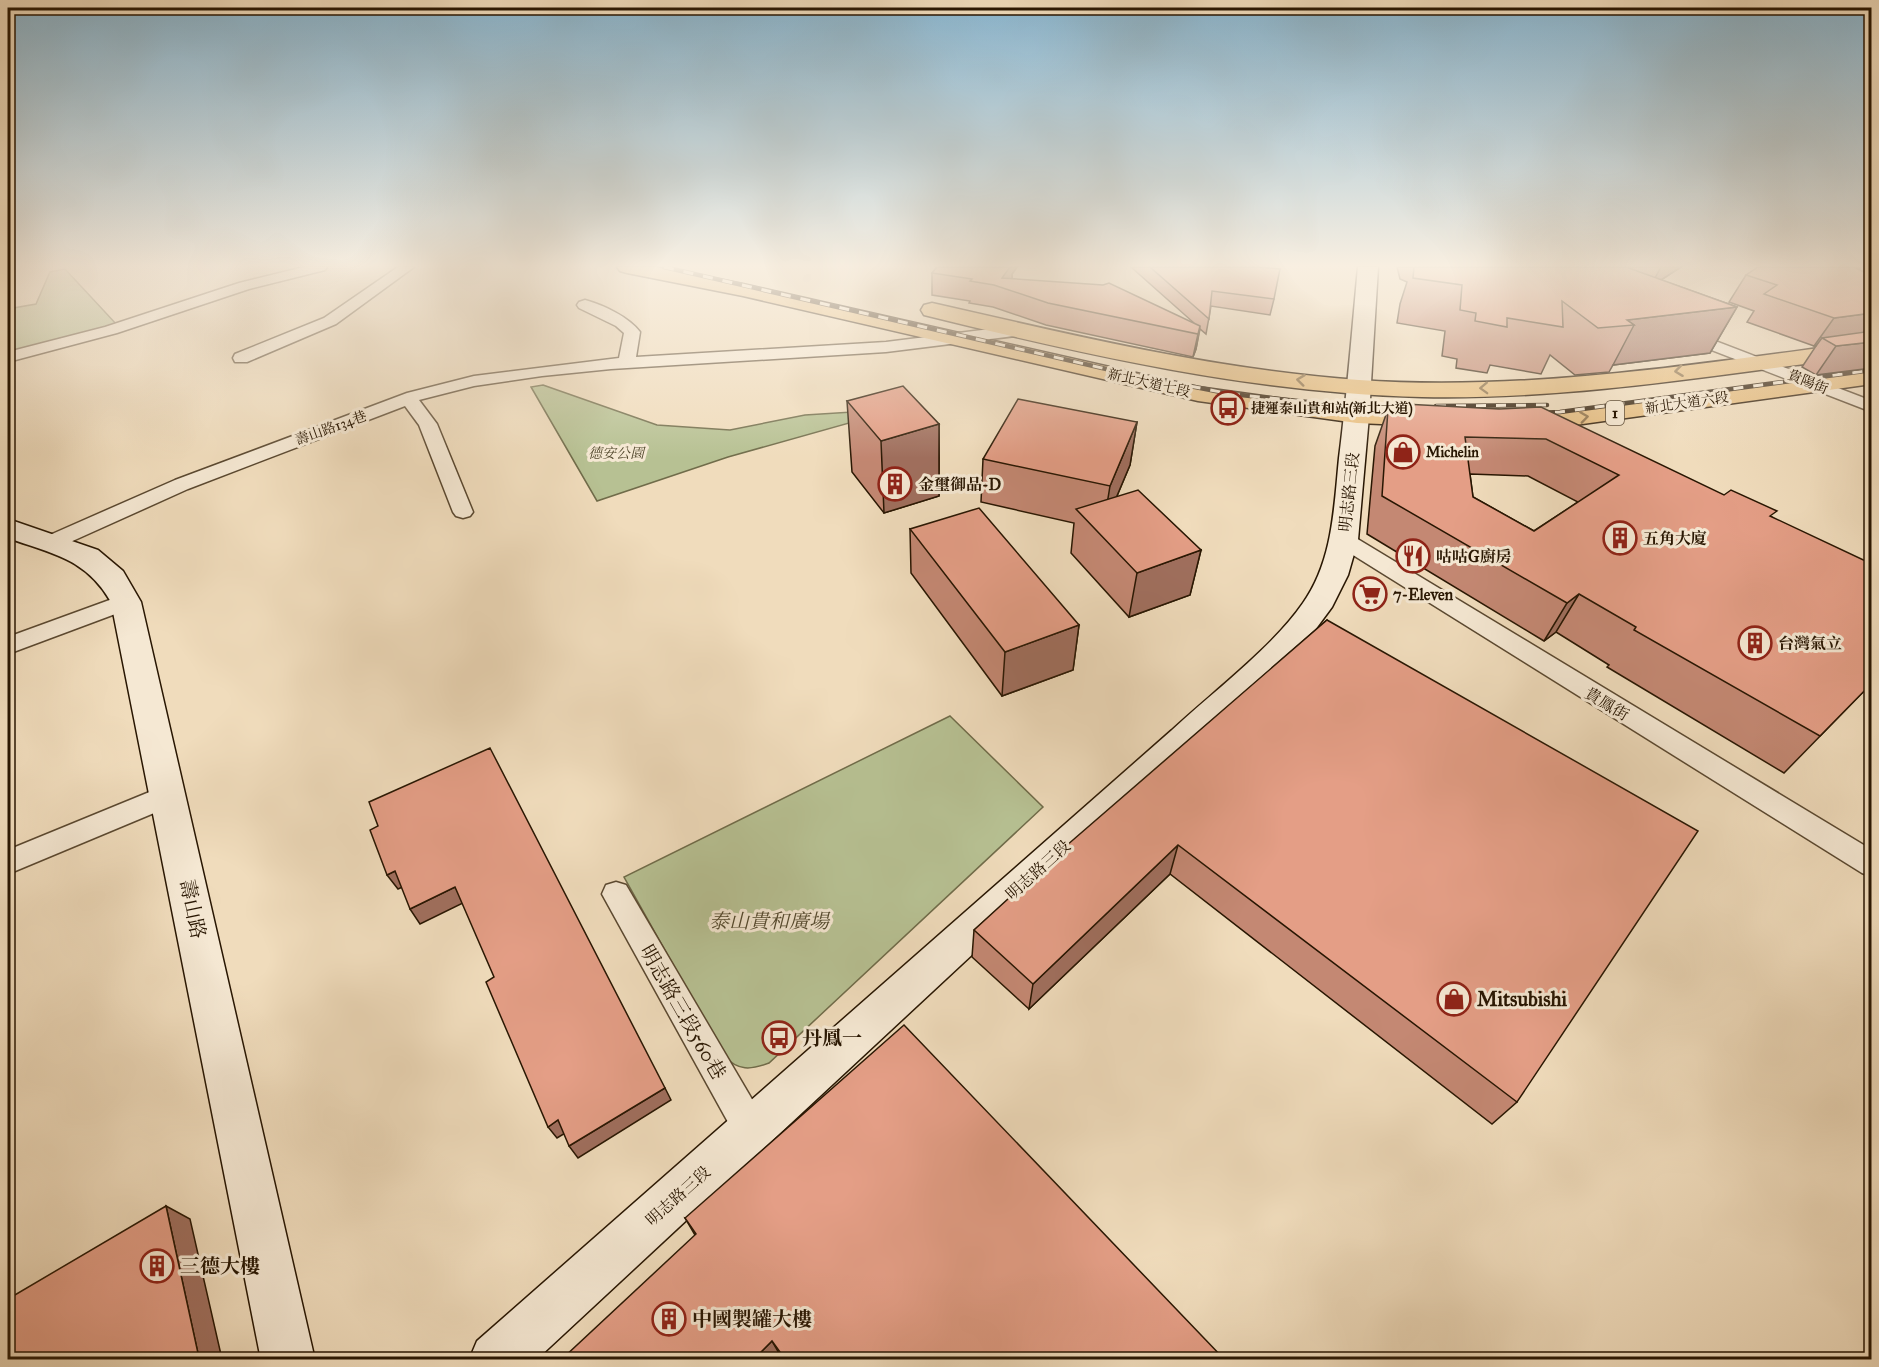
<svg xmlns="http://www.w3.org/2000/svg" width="1879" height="1367" font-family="'IM FELL Great Primer','Noto Serif TC',serif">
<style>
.green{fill:#b7c193;stroke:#706c4a;stroke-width:1.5}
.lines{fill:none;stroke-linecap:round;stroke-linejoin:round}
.street-casing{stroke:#5a4830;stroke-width:3}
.secondary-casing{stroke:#281602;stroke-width:3}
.primary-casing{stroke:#281602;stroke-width:3}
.street{fill:#f5e8d3;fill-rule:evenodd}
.secondary{fill:#f5e8d3;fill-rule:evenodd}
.primary{fill:#e8be7e;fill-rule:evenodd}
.rail-casing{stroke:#281602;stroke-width:4.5}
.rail{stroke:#f5e8d3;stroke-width:3;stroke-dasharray:10;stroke-linecap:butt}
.wall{fill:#c48873;stroke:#281602;stroke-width:1.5;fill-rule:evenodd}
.shaded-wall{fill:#a06f5e;stroke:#281602;stroke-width:1.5}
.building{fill:#e49e86;stroke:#281602;stroke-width:1.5;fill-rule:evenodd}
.oneway{stroke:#886a40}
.labels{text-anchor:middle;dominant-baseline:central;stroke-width:6;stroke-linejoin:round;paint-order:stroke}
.far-street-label{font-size:14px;fill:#281602;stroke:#f5e8d3}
.far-poi-label{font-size:14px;font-weight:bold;fill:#281602;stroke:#f5e8d3;text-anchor:start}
.far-park-label{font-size:14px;font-style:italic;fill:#53492e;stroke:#f5e8d3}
.shield{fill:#f5e8d3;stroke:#665541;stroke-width:1.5}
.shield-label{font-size:15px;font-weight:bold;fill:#281602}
.poi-label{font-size:16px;font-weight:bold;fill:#281602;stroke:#f5e8d3;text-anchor:start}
.street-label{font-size:16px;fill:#281602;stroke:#f5e8d3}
.near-street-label{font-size:20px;fill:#281602;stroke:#f5e8d3}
.near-park-label{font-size:20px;font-style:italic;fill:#53492e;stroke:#f5e8d3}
.near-poi-label{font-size:20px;font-weight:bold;fill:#281602;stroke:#f5e8d3;text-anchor:start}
</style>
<rect width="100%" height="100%" fill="#f0dcbc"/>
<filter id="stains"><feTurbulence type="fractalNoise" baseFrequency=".00333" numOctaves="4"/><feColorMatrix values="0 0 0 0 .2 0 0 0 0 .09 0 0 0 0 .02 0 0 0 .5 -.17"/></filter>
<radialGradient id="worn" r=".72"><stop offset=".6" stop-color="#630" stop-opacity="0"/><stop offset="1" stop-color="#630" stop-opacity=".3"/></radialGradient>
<g class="green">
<path d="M65,269L118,326L8,354V309L36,304L50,272Z"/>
<path d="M543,385L657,425L730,430L805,415L868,411L867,418L728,457L597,501L531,387Z"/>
<path d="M950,716L1043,807L769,1063C751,1070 738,1071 724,1056L624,877Z"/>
</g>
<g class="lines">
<defs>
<g id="street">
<path d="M304,267H327L325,270L249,289L117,333L8,362V352L105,327L239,283Z"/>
<path d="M398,267H414L336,324L247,362H235L233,358L235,354L324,318Z"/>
<path d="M585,300C603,305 629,317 640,332L636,357L886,342L1023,325L1031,330L1023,335L886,352L611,369L542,376L474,386L419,400L437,424L473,512L470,516L463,518L456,516L453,512L419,425L405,406L188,489L57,548L50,550L43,548L40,543L43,538L175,480L407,393L474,376L619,358L624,333L616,326L579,308L577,305L579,302Z"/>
<path d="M1684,329L1872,401V412L1678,337L1676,334Z"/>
<path d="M1344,533L1351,535L1872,850V877L1862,873L1337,545L1334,540L1337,535Z"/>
<path d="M126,594L134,597L137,602L134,607L8,654V637Z"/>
<path d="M169,784L178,787L182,795L178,803L8,874V850Z"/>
<path d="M616,882L626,885L763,1118L768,1130L763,1142L751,1147L739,1142L602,894L606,885Z"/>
</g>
<g id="secondary">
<path d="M1358,267H1378L1369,416L1358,540L1348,575L1332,607L1301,649L536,1360H469L477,1341L1172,730C1214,691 1271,649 1303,603C1333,561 1334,507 1339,458C1347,395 1352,331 1358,267Z"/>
<path d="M8,519L98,550L123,571L141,602L315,1360H261L111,602C86,558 52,554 8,538Z"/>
</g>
<g id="primary">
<path d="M617,267H656L743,284L1198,387L1357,409L1429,412L1438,414L1441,419L1438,424L1429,426L1357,423L1198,401L743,296L627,273L620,271Z"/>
<path d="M932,303C1073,335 1215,370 1359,380C1530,392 1702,363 1872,341V355C1723,374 1572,400 1422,397C1254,393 1086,355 924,315L921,310L924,305Z"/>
<path d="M1872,370V384L1568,426L1522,429L1513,426L1509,421L1513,416L1568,412Z"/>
</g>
</defs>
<use href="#street" class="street-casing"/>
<use href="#secondary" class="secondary-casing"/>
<use href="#primary" class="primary-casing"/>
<use href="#street" class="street"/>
<use href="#secondary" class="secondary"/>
<use href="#primary" class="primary"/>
<defs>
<g id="rail">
<path d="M664,267L1128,374L1231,394L1403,412"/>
<path d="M1436,406L1547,405"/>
<path d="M1535,413L1560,412L1872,370"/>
</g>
</defs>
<use href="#rail" class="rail-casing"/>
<use href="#rail" class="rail"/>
</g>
<g class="wall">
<path d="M937,267H1017L1012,274V279L1194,323L1131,267H1259L1274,299L1270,315L1211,306L1206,334L1200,329L1196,349L1193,357L1046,325L993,307L969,303L970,301L932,295V273Z"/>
<path d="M1397,267H1681L1661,280L1737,307L1710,353L1613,365L1609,372L1575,375L1550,355L1541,374L1490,365L1487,373L1456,368L1457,359L1442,356L1445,331L1397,323L1400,304L1407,282L1400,279Z"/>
<path d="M1861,267L1859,270L1872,276V368L1816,375L1802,367L1816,346H1814L1747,322L1754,311L1729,302L1746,275Z"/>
<path d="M847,401L939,424V496L884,513L852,472Z"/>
<path d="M1388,409H1499L1772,517L1872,683L1784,773L1607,667L1609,665L1556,632L1544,641L1367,534L1375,446ZM1470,474L1528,476L1578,502L1534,531L1473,497Z"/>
<path d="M1137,422L1130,465L1117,496L1201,550L1190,595L1129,617L1071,553L1074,523L981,502L983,459Z"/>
<path d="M910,529L1079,625L1073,670L1002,696L911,573Z"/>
<path d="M1327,620L1517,1102L1492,1124L1170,874L1029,1009L972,957L974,930Z"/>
<path d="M685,1218L1224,1359H783L695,1235Z"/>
</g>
<g class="shaded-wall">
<path d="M1008,267H1017L1012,274V283L1002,278Z"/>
<path d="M1661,267H1681L1650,287Z"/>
<path d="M1737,307L1710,353L1613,365L1634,325L1627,320Z"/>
<path d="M1872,313V340L1822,338L1816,346H1814L1834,318Z"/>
<path d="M1200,326L1196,349L1193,357L1198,334Z"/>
<path d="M1872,342V368L1816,375L1836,346Z"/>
<path d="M1137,422L1130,465L1103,529L1110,486Z"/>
<path d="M939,424V496L884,513L881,441Z"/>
<path d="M1201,550L1190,595L1129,617L1137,573Z"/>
<path d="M1579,594L1556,632L1544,641L1567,603Z"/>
<path d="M1079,625L1073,670L1002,696L1005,652Z"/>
<path d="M1178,845L1170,874L1029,1009L1033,984Z"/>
<path d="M395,871L405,886L398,889L387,875Z"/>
<path d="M455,887L465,902L420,924L410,909Z"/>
<path d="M665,1088L671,1100L578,1158L569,1146Z"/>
<path d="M558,1120L567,1132L557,1138L548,1127Z"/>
<path d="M166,1206L190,1219L222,1359H201L199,1358Z"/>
<path d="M772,1341L779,1353L772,1359H754Z"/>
</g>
<g class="building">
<path d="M937,267H1010L1002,278L1103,285L1109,283L1200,326L1198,334L1048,303L994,285L970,281L972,279L932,273Z"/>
<path d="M1150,267H1259L1280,269L1274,299L1212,291L1209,319Z"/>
<path d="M1414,267H1626L1737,307L1627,320L1634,325L1598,328L1562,301L1563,327L1507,318V327L1475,321L1476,313L1460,310L1462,285L1413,278Z"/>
<path d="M1758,267H1855H1854L1872,276V313L1834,318L1764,294L1777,285L1746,275Z"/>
<path d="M1872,331V342L1836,346L1822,338Z"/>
<path d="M903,386L939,424L881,441L847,401Z"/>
<path d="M1018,399L1137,422L1110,486L983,459Z"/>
<path d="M1404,404L1499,409L1541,407L1724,495L1731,490L1777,511L1770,516L1872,564V683L1820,736L1634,630L1636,627L1579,594L1567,603L1382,496L1388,409ZM1465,437L1546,439L1619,475L1534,531L1473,497Z"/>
<path d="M1138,490L1201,550L1137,573L1076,509Z"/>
<path d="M979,508L1079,625L1005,652L910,529Z"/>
<path d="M1327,620L1698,831L1517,1102L1178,845L1033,984L974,930L1066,846Z"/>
<path d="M490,748L665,1088L569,1146L558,1120L548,1127L486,982L494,977L455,887L410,909L395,871L387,875L370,830L378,826L369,802Z"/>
<path d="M904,1025L1224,1359H785L772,1341L754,1359H562L696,1234L685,1218Z"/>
<path d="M166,1206L199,1358L201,1357V1359H9L8,1344V1299Z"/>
</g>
<defs><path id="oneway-chevron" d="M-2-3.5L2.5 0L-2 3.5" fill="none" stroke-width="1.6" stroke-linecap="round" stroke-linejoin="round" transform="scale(1.5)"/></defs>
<g class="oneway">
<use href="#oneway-chevron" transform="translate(1679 371) rotate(173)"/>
<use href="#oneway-chevron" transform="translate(1301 380) rotate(-173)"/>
<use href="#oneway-chevron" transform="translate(1484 388) rotate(178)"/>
<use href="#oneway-chevron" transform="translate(1584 417) rotate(-8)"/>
</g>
<linearGradient id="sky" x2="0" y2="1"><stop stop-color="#89b7d2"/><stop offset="0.58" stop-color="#f8efe1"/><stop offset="1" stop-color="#f8efe1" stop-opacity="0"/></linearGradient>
<rect width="1879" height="458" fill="url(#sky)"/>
<defs>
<symbol id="bus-ring" viewBox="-11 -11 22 22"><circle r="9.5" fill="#f5e8d3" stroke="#8f2418" stroke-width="1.5"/><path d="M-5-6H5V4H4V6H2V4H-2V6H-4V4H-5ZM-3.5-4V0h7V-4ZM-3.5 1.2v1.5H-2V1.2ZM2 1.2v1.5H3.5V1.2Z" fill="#8f2418"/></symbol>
<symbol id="shop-ring" viewBox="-11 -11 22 22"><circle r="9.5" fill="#f5e8d3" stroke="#8f2418" stroke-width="1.5"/><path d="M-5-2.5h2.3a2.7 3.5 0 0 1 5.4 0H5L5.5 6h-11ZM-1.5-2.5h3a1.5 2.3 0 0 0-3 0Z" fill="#8f2418"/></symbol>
<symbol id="building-ring" viewBox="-11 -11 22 22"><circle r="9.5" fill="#f5e8d3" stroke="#8f2418" stroke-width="1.5"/><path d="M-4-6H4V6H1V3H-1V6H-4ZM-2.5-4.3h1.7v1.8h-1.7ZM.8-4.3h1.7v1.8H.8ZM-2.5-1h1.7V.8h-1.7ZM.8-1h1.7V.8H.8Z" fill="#8f2418"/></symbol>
<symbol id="restaurant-ring" viewBox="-11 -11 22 22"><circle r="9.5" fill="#f5e8d3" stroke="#8f2418" stroke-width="1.5"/><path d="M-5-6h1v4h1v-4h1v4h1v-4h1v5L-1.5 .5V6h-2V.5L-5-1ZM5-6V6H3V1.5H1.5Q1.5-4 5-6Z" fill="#8f2418"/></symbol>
<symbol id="supermarket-ring" viewBox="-11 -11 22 22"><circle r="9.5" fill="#f5e8d3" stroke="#8f2418" stroke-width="1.5"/><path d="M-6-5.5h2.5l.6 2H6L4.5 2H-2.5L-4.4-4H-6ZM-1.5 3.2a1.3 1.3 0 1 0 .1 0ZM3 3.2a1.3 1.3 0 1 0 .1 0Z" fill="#8f2418"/></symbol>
</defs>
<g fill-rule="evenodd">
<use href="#bus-ring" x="1209" y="389" width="38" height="38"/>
<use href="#shop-ring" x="1384" y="433" width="38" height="38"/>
<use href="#building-ring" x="876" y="465" width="38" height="38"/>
<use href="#building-ring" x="1601" y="519" width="38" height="38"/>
<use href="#restaurant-ring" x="1394" y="537" width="38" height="38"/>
<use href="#supermarket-ring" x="1351" y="575" width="38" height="38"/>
<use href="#building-ring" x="1736" y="624" width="38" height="38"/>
<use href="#shop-ring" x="1435" y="980" width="38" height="38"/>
<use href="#bus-ring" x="760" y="1019" width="38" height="38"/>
<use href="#building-ring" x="138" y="1247" width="38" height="38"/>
<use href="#building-ring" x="650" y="1300" width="38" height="38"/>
</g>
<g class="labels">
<g class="far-street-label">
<text transform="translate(1808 382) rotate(22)">貴陽街</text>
<text transform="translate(1149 383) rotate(13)">新北大道七段</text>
<text transform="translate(1687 403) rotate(-8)">新北大道六段</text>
<text transform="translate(331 428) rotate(-20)">壽山路134巷</text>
</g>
<g class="far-poi-label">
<text x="1251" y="408">捷運泰山貴和站(新北大道)</text>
<text x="1426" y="452">Michelin</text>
</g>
<g class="far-park-label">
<text x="616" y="453">德安公園</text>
</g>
<rect class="shield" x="1606" y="401" width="18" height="24" rx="4.5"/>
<g class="shield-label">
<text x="1615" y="413">1</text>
</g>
<g class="poi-label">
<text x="918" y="484">金璽御品-D</text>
<text x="1643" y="538">五角大廈</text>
<text x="1436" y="556">咕咕G廚房</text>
<text x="1393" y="594">7-Eleven</text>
<text x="1778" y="643">台灣氣立</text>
</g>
<g class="street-label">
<text transform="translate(1349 492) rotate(-84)">明志路三段</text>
<text transform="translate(1607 704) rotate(31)">貴鳳街</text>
<text transform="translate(1038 870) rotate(-42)">明志路三段</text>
<text transform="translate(678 1196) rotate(-42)">明志路三段</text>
</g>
<g class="near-street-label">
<text transform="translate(193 909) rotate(78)">壽山路</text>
<text transform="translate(683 1012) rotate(60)">明志路三段560巷</text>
</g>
<g class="near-park-label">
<text x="769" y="921">泰山貴和廣場</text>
</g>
<g class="near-poi-label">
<text x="1477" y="999">Mitsubishi</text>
<text x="802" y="1038">丹鳳一</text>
<text x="180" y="1266">三德大樓</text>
<text x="692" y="1319">中國製罐大樓</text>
</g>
</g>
<rect width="1879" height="1367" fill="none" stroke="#f0dcbc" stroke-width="30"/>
<rect x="9" y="9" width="1861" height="1349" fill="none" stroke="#281602" stroke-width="3"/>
<rect x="15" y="15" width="1849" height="1337" fill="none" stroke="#281602" stroke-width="1.5"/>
<rect width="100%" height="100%" filter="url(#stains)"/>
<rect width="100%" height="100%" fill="url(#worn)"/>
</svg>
